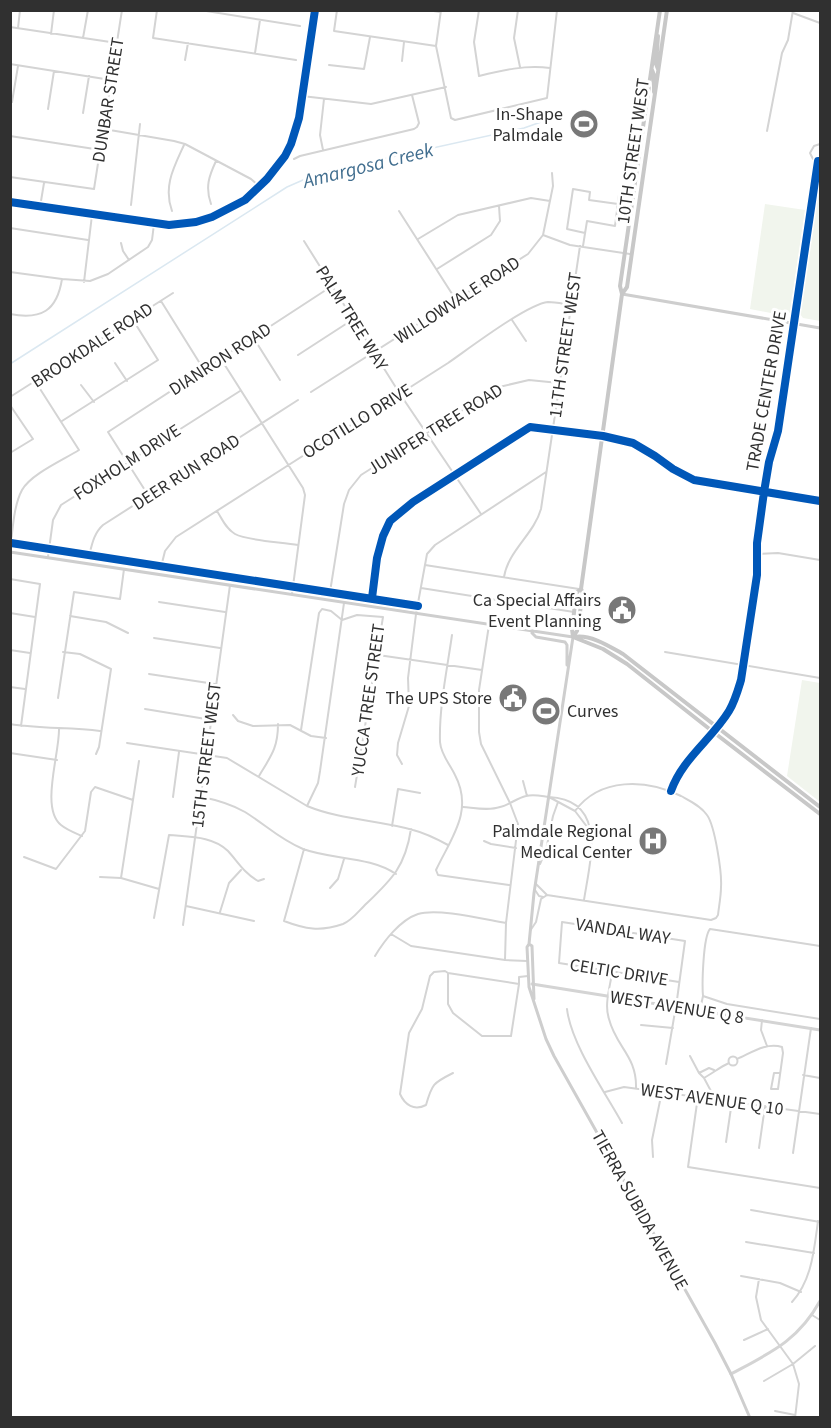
<svg xmlns="http://www.w3.org/2000/svg" width="831" height="1428" viewBox="0 0 831 1428" font-family="'Source Sans 3',sans-serif">
  <rect width="100%" height="100%" fill="#fff"/>
  <path fill="#f1f5ed" d="M820,179V321L803,318L800,314Z
    M765,204L805,210L790,312L786,316L750,309Z
    M802,680L820,683V802L787,776Z"/>
  <g fill="none" stroke-linecap="round" stroke-linejoin="round">
    <path stroke="#dbe8f1" stroke-width="1.5" d="M10,364L287,187L319,173L524,128L558,116"/>
    <path stroke="#d4d4d4" stroke-width="2" d="M157,10L153,38L296,60
      M200,10L300,26
      M337,10L334,31L436,46
      M427,10L440,12
      M441,10L436,46L451,118L455,120L547,98L557,10
      M479,10L474,42L479,76C503,70 525,65 550,68
      M518,10L514,38L520,67
      M793,13L820,23
      M10,27L117,43
      M18,28L20,10
      M51,34L54,10
      M83,38L88,10
      M255,53L260,20
      M185,60L188,43
      M402,61L404,42
      M10,64L111,80
      M329,65L364,69L370,37
      M302,96L371,104L446,87
      M12,102L18,66
      M48,109L54,71
      M83,113L89,76
      M104,129L174,141L185,144L251,179L259,186
      M767,131L782,53L788,40L793,10
      M10,136L101,150
      M820,144L814,146L810,153L813,159L820,161
      M323,150L320,135L324,99
      M294,159L300,156L414,129L417,127L419,123L412,95
      M10,177L94,189L122,10
      M211,204C205,187 209,176 216,161
      M131,205L140,124
      M40,207L44,183
      M172,211C163,186 174,167 184,145
      M399,211L456,300
      M10,228L88,240
      M585,233L567,229L573,189L590,192L589,200L618,204
      M543,235L570,245L630,254
      M418,239L458,215L531,198L550,201
      M304,241L400,394L481,514
      M121,243L123,251L129,260
      M583,246L587,221L615,226L619,195
      M437,269L491,235L500,221L499,206
      M10,272L62,279L90,281L108,274L148,247L152,240L154,224
      M84,282L92,215
      M161,301L204,370
      M10,314C41,320 57,311 62,279
      M512,320L526,341
      M253,337L280,380
      M298,355L352,320
      M221,359L303,488L305,495L292,594
      M115,363L127,381
      M81,385L94,402
      M311,392L528,254L543,235L553,186L552,173
      M10,397L173,293
      M10,405L33,439L10,453
      M62,421L158,360L133,320
      M148,495L108,432L332,286
      M217,511C222,519 226,529 235,534C248,541 282,542 298,545
      M11,543L418,606
      M10,549C13,531 13,507 22,490C31,474 63,460 79,450L35,381
      M756,554L778,553L820,560
      M89,556C92,544 94,533 103,525L298,400
      M48,557L53,520L61,505L240,391
      M425,565L579,589
      M161,567L165,551L176,537L448,363C467,350 527,304 548,302C555,302 564,304 571,305
      M504,577C508,551 534,534 541,509L580,246
      M10,579L40,584L21,726
      M421,588L574,612
      M330,592L344,504L349,490L361,475L499,387L529,380L559,383
      M372,598L377,558L383,536L390,521L413,502L530,427L603,436L633,443L655,456L673,469L694,480L820,501
      M159,602L225,612
      M10,613L35,617
      M70,616L106,622L128,633
      M489,625L479,690V732L481,744L510,803L518,824L506,923L505,960
      M452,635C447,670 439,707 440,742C441,755 450,764 455,775C474,811 451,838 436,870L438,875L509,885
      M154,638L220,648
      M10,650L30,653
      M63,652L80,654L111,669L99,747L96,754
      M665,652L820,678
      M378,655L482,670
      M149,674L215,684
      M10,687L25,689
      M58,698L74,592L120,599L124,569
      M145,709L212,720
      M233,715L238,721L253,726L290,725L311,736L326,738
      M10,724C40,729 70,727 100,731
      M717,726L734,701L741,680L757,575V543L764,492L769,462L778,431L818,161
      M59,728C60,753 40,808 61,825C67,830 75,833 82,836
      M301,730L319,613L322,609L331,611L342,620L357,615L383,617L355,787
      M127,743L227,758L307,806C341,820 377,820 413,830C425,833 437,839 448,845
      M10,753L57,760
      M402,764L397,755L398,743L409,706L408,678L416,614L427,554L435,545L546,472
      M259,776C271,756 278,748 278,724
      M523,781L527,796
      M671,791L684,766L711,732
      M173,797L179,752
      M202,797C217,800 231,804 245,812C266,825 279,839 303,849C333,860 369,856 396,874
      M549,797L575,811L591,832
      M307,806L318,783L320,771L344,603
      M463,807C475,808 489,811 500,807C509,805 517,798 526,796C534,794 541,796 549,797C608,800 590,861 584,900
      M392,826L398,789L420,793
      M484,841L491,844L516,848
      M304,849L284,921C305,929 320,932 343,924C351,921 358,912 364,906C391,880 405,868 411,829
      M24,857L56,869L85,831L91,792L95,787L133,800
      M540,864L546,850L553,816L558,802
      M100,877L121,878L159,889
      M121,878L139,761
      M536,884L547,895
      M330,888L338,879L344,859
      M535,890L539,896L543,897
      M186,906L254,921
      M220,912L229,883L241,870
      M154,918L169,835C189,837 213,836 228,851C238,862 244,873 258,881L264,879
      M183,925L230,585
      M530,931L536,922L541,899L547,895L711,920L716,918L718,915C719,906 721,896 721,887C722,873 715,826 707,815C701,806 690,801 681,796C646,779 600,777 575,811
      M391,934L411,946L505,960L527,961
      M820,946L710,929C703,937 702,984 703,996L727,1004L820,1019
      M375,956C384,941 400,920 418,914C438,908 483,919 506,923
      M448,973L445,971L434,972L430,976L422,1009L409,1033L400,1094C405,1105 414,1111 426,1105C432,1084 433,1083 453,1073
      M612,973C610,987 604,1005 609,1019C616,1047 637,1056 636,1088
      M519,984L448,973V1004L453,1013L482,1036H511L519,984V977L528,976
      M676,1007L685,941L562,922L559,963L679,982
      M567,1009C571,1044 605,1092 622,1123
      M700,1010L703,996
      M762,1020L761,1030L767,1046
      M641,1025L673,1028
      M690,1056L699,1073L704,1078C713,1073 720,1067 729,1063
      M728.5 1061a4.5 4.5 0 1 1 9 0a4.5 4.5 0 1 1-9 0Z
      M737,1059C751,1053 766,1042 782,1047L783,1053L778,1089H771L774,1073H780
      M666,1064L676,1006
      M699,1073L709,1068L714,1070
      M803,1075L820,1078
      M704,1078L712,1093
      M605,1092L624,1087L820,1114
      M698,1096L688,1167L820,1188
      M726,1142L732,1101
      M759,1148L765,1106
      M793,1153L811,1028
      M653,1157L652,1140L662,1091
      M751,1210L820,1222
      M746,1242L814,1253
      M741,1276L780,1283L801,1292
      M759,1279L756,1297L761,1320L793,1364L799,1384L795,1418
      M792,1302C812,1280 814,1250 818,1221
      M812,1315L820,1320
      M744,1340L768,1329
      M764,1381L793,1364L815,1346
      M775,1411L795,1415"/>
    <path stroke="#d4d4d4" stroke-width="3" d="M10,202L169,225L196,222L212,217L245,200L267,179L285,156L291,144L299,118L315,10
      M532,984L820,1030
      M731,1374C770,1353 798,1341 820,1301"/>
    <path stroke="#cecece" stroke-width="3" d="M622,294L820,328
      M10,552L573,637L534,893L529,944L527,947L529,987L546,1039L554,1056L715,1343L731,1374L750,1418
      M532,633L536,637L565,642L567,645V665
      M529,944L532,946L534,999"/>
    <path stroke="#c8c8c8" stroke-width="4" d="M658,36L656,64L658,69
      M652,70L654,75V92
      M622,294L620,286L660,10
      M573,637L577,631L583,593L581,589L622,294L627,287L667,10
      M573,637L603,649L627,664L712,731L820,814
      M573,637L572,629L576,596L577,592L581,589
      M574,637C590,634 609,646 623,654L820,807"/>
    <g stroke="#fff" stroke-width="11">
      <path id="cycleway" d="M10,202L169,225L196,222L212,217L245,200L267,179L285,156L291,144L299,118L315,10
        M11,543L418,606
        M372,598L377,558L383,536L390,521L413,502L530,427L603,436L633,443L655,456L673,469L694,480L820,501
        M671,791C682,759 712,739 729,711C735,701 738,690 741,680L757,575V543L764,492L769,462L778,431L818,161H820"/>
    </g>
    <use href="#cycleway" stroke="#0057b8" stroke-width="8"/>
  </g>
  <defs>
    <g id="stadium-disc" transform="scale(1.5)"><circle r="9.5" fill="#787878" stroke="#fff"/><path d="M0-5a6.5 5 0 1 0 0 10a6.5 5 0 1 0 0-10ZM-3.5-1.8h7v3.6h-7Z" fill="#fff"/></g>
    <g id="civic-disc" transform="scale(1.5)"><circle r="9.5" fill="#787878" stroke="#fff"/><path d="M-.6-6.5H3V-4.5H.6V-3L4-1V1h2V6H-6V1h2V-1L-.6-3ZM-1.2 2.5V6h2.4V2.5Z" fill="#fff"/></g>
    <g id="hospital-disc" transform="scale(1.5)"><circle r="9.5" fill="#787878" stroke="#fff"/><path d="M-5-5h3v3.5h4V-5h3V5h-3V1.5h-4V5h-3Z" fill="#fff"/></g>
  </defs>
  <g fill-rule="evenodd">
    <use href="#stadium-disc" x="584" y="124"/>
    <use href="#civic-disc" x="622" y="610"/>
    <use href="#civic-disc" x="513" y="698"/>
    <use href="#stadium-disc" x="546" y="711"/>
    <use href="#hospital-disc" x="653" y="841"/>
  </g>
  <g text-anchor="middle" stroke-width="6" stroke-linejoin="round" paint-order="stroke">
    <g font-size="18" fill="#303030" stroke="#fff">
      <text transform="translate(108 100) rotate(-81)" y="6">DUNBAR STREET</text>
      <text transform="translate(633 151) rotate(-82)" y="6">10TH STREET WEST</text>
      <text transform="translate(457 300) rotate(-33)" y="6">WILLOWVALE ROAD</text>
      <text transform="translate(352 318) rotate(58)" y="6">PALM TREE WAY</text>
      <text transform="translate(92 345) rotate(-33)" y="6">BROOKDALE ROAD</text>
      <text transform="translate(565 345) rotate(-82)" y="6">11TH STREET WEST</text>
      <text transform="translate(220 359) rotate(-33)" y="6">DIANRON ROAD</text>
      <text transform="translate(766 391) rotate(-80)" y="6">TRADE CENTER DRIVE</text>
      <text transform="translate(357 421) rotate(-32)" y="6">OCOTILLO DRIVE</text>
      <text transform="translate(435 429) rotate(-32)" y="6">JUNIPER TREE ROAD</text>
      <text transform="translate(127 462) rotate(-33)" y="6">FOXHOLM DRIVE</text>
      <text transform="translate(186 472) rotate(-33)" y="6">DEER RUN ROAD</text>
      <text transform="translate(368 700) rotate(-82)" y="6">YUCCA TREE STREET</text>
      <text transform="translate(206 755) rotate(-83)" y="6">15TH STREET WEST</text>
      <text transform="translate(623 931) rotate(9)" y="6">VANDAL WAY</text>
      <text transform="translate(619 972) rotate(9)" y="6">CELTIC DRIVE</text>
      <text transform="translate(677 1007) rotate(9)" y="6">WEST AVENUE Q 8</text>
      <text transform="translate(712 1099) rotate(8)" y="6">WEST AVENUE Q 10</text>
      <text transform="translate(640 1210) rotate(61)" y="6">TIERRA SUBIDA AVENUE</text>
    </g>
    <g font-size="18" fill="#303030" stroke="#fff" text-anchor="end">
      <text x="563" y="120">In-Shape<tspan x="563" dy="21">Palmdale</tspan></text>
      <text x="601" y="606">Ca Special Affairs<tspan x="601" dy="21">Event Planning</tspan></text>
      <text x="492" y="704">The UPS Store</text>
      <text x="567" y="717" text-anchor="start">Curves</text>
      <text x="632" y="837">Palmdale Regional<tspan x="632" dy="21">Medical Center</tspan></text>
    </g>
    <g font-size="20" font-style="italic" fill="#416e8f" stroke="#fff">
      <text transform="translate(368 165) rotate(-14)" y="7">Amargosa Creek</text>
    </g>
  </g>
  <rect width="831" height="1428" fill="none" stroke="#303030" stroke-width="24"/>
</svg>
